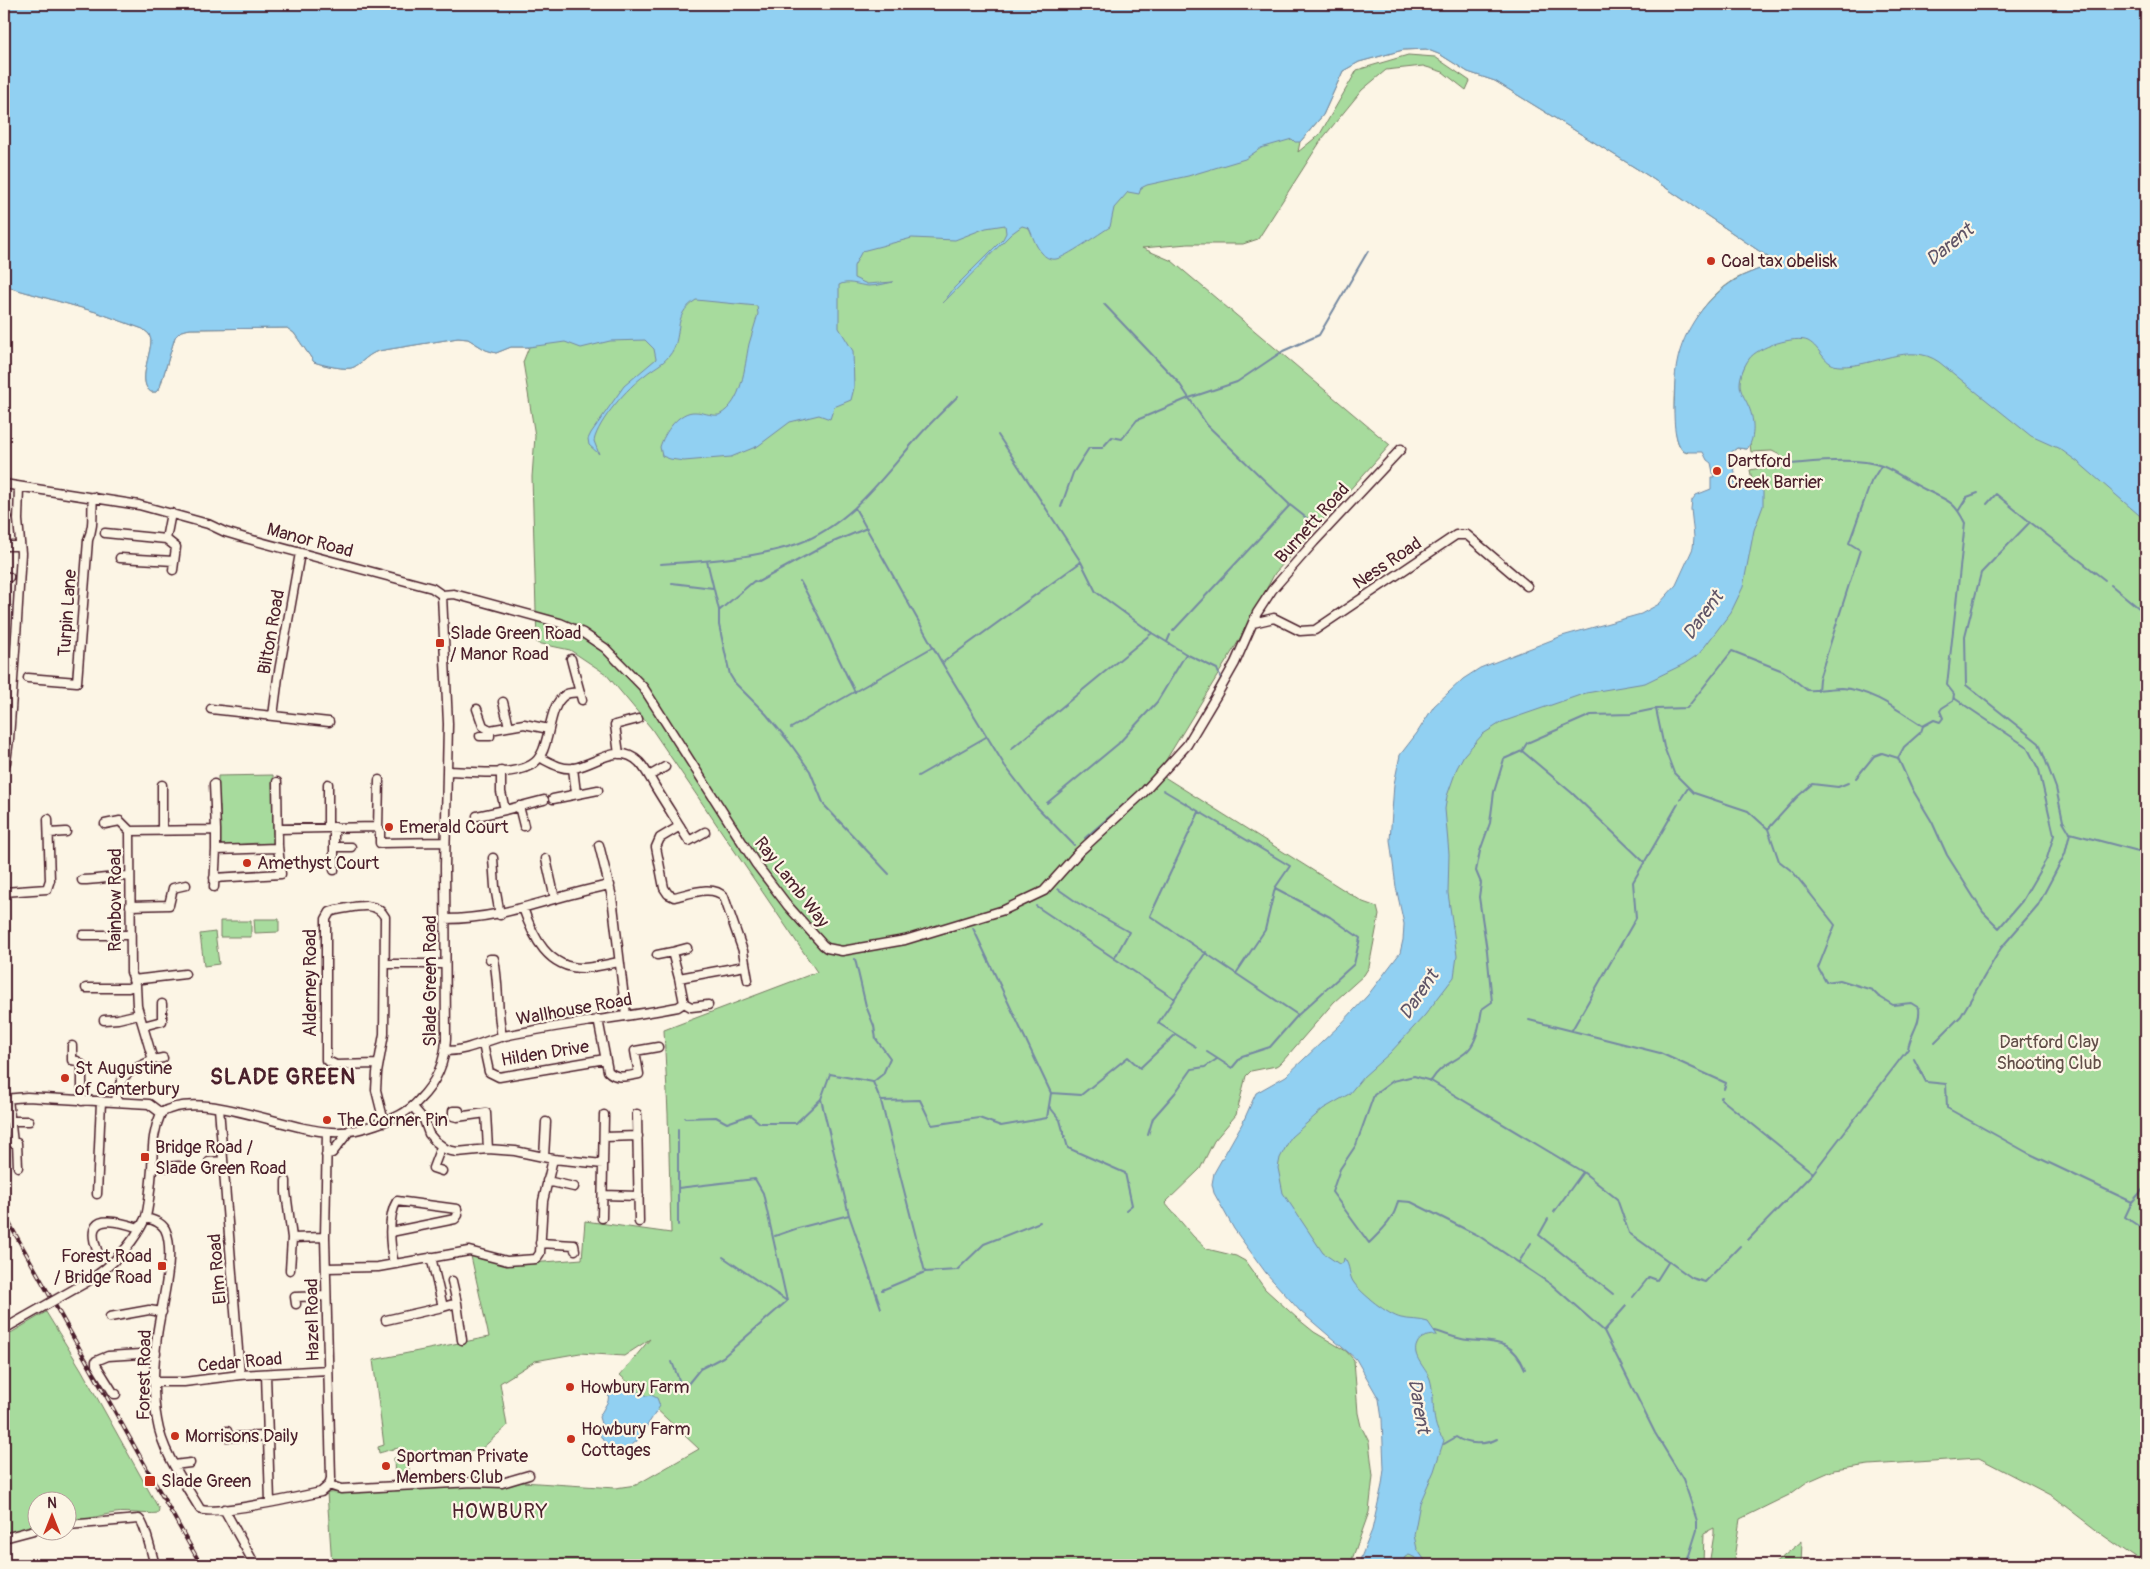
<svg xmlns="http://www.w3.org/2000/svg" width="2150" height="1569" viewBox="0 0 2150 1569" font-family="Pangolin,sans-serif">
  <rect width="100%" height="100%" fill="#fcf5e5"/>
  <filter id="ink" filterUnits="userSpaceOnUse"><feTurbulence type="fractalNoise" baseFrequency=".02" numOctaves="2"/><feDisplacementMap in="SourceGraphic" scale="10" xChannelSelector="R" yChannelSelector="G"/><feConvolveMatrix kernelMatrix="1 2 1 2 8 2 1 2 1" color-interpolation-filters="sRGB"/></filter>
  <g filter="url(#ink)">
    <path fill="#a7db9d" stroke="#787d64" d="M1405,23L1801,270L1687,453C1676,449 1676,432 1675,422C1670,367 1685,312 1734,280C1744,274 1756,271 1766,266L1769,261L1768,257L1647,175L1495,81L1468,72L1441,55L1426,49L1403,50L1359,62L1343,71L1323,115L1300,142L1298,152L1320,134L1357,70L1408,55L1435,57L1470,81L1466,90L1443,72L1423,66L1386,70L1362,90L1322,139L1258,239L1243,244H1188L1142,248L1172,261L1390,445L1275,573L1238,642L1158,773L1363,902L1377,907L1379,915L1369,967L1364,975L1334,1002L1282,1062L1276,1066L1251,1071L1246,1076L1236,1115L1214,1141L1200,1169L1165,1203L1193,1236L1207,1249L1236,1256L1245,1261L1265,1289L1298,1319L1314,1332L1346,1351L1354,1360L1358,1413L1361,1426L1369,1442L1373,1476L1369,1512L1350,1565H332L327,1493L416,1489L435,1486L470,1484L492,1487L522,1482L615,1488L636,1485L699,1449L620,1375L650,1339L624,1356L580,1353L535,1361L500,1383L507,1426L479,1451L411,1456C403,1443 391,1450 379,1453L378,1447L384,1445L373,1360L489,1337L471,1256L506,1265L582,1259L585,1221L671,1233L668,1114L664,1030L817,972L651,728L606,674L570,650L537,643L532,477L535,436L523,362L529,347H511L496,353L486,350L468,339L458,338L378,351C367,355 363,362 354,367C348,371 322,365 314,362L294,333L287,328L190,329L181,331L175,337L160,387L156,392H151C137,383 151,355 151,340L149,334L143,329L96,312L4,286V170Z
      M1768,308L2146,407V1565L2104,1536L2052,1496L1979,1458L1869,1465L1834,1470L1807,1482L1789,1495L1740,1519L1733,1565H1709L1714,1534V1528L1704,1533L1703,1565H1384L1415,1451L1323,1289L1257,1156L1432,947L1412,818L1467,721L1656,654L1734,482L1743,484L1752,480L1750,470L1781,464L1780,455L1772,451L1751,452L1750,444L1747,449L1737,448L1730,453L1715,438Z
      M273,775V834L276,836L275,842L273,844L260,845L258,843L221,846L219,836L220,834V805L218,803V776Z
      M254,919H279V932L255,933Z
      M220,921H251V937H220Z
      M215,932L219,964L204,966L200,934Z
      M46,1312L81,1369L149,1491L159,1509L158,1513C144,1515 130,1511 115,1513C99,1515 84,1521 68,1523V1502H38L37,1527L4,1535V1337Z
      M394,1458H409V1484H395Z
      M1802,1541L1801,1565H1773Z
      M145,1560L147,1565H84Z"/>
    <path fill="#91d0f2" stroke="#7589a2" d="M4,4H2146V521L2078,462L2060,449L2031,436L1939,362C1909,341 1875,367 1840,366C1824,366 1821,348 1808,341C1795,335 1757,347 1749,359C1744,366 1740,376 1740,384C1740,392 1745,398 1748,405C1754,417 1756,438 1747,449L1737,448L1730,453L1735,472L1734,482L1743,484L1755,481L1761,486L1763,492V506L1754,530L1743,587L1731,612L1699,654L1684,664L1645,683L1586,693L1502,722L1483,734L1464,755L1457,768L1447,796L1445,809L1449,854L1448,893L1457,956L1454,977L1425,1015L1390,1053L1363,1077L1349,1094L1323,1109L1291,1137L1280,1158L1278,1168L1283,1193L1323,1253L1339,1264L1343,1263L1344,1258C1351,1266 1348,1275 1354,1283C1362,1294 1388,1315 1401,1318C1410,1320 1419,1319 1428,1322L1437,1335C1430,1335 1420,1336 1417,1344C1411,1356 1426,1368 1430,1379C1436,1398 1429,1424 1444,1440L1434,1471L1420,1503L1414,1535L1417,1549L1428,1565H1424L1416,1558L1409,1555L1405,1557L1401,1565H1358L1372,1530L1382,1485L1384,1469L1382,1419L1379,1399L1356,1359L1300,1311L1266,1273L1234,1229L1214,1193L1212,1184L1214,1173L1243,1122L1256,1093L1286,1076L1340,1025L1368,995L1400,953L1403,940L1404,924L1396,887L1390,840L1394,784L1400,755L1417,733L1434,706L1463,679L1480,668L1562,636L1641,614L1659,604L1676,585L1693,548L1694,537L1691,509L1692,500L1696,495L1711,489V477H1714L1711,463L1707,460L1703,452H1684C1674,442 1674,421 1674,408C1675,393 1674,377 1677,363C1683,330 1707,297 1735,280C1744,274 1756,271 1766,266L1769,261L1768,257L1647,175L1495,81L1468,72L1441,55L1426,49L1403,50L1359,62L1343,71L1323,115L1300,142H1295L1292,139L1261,148L1245,159L1188,176L1147,185L1141,188L1139,194L1128,192L1114,208L1110,227C1100,233 1065,258 1056,259C1050,260 1045,257 1042,253C1035,246 1033,236 1029,228L1022,226L1011,234L943,303L954,288L1003,239L1006,233L1005,225L986,228L955,240L912,238L862,251L854,266V278L867,284L893,282C884,284 876,286 868,286C858,285 847,280 839,285V328L853,351L854,388L851,400L834,407L830,419L819,415L790,422L758,446L731,457L684,461L670,459L662,456L660,447C664,433 679,411 695,412C703,412 710,416 719,415C743,402 744,368 749,344C752,334 755,324 758,314L757,306L696,300C670,316 685,337 669,356C663,364 653,368 645,375C628,387 598,421 594,441L599,454L589,445L588,439L591,433L624,386L656,359L654,349L645,340L610,341L581,348L565,342L529,347H511L496,353L486,350L468,339L458,338L378,351C367,355 363,362 354,367C348,371 322,365 314,362L294,333L287,328L190,329L181,331L175,337L160,387L156,392H151C137,383 151,355 151,340L149,334L143,329L96,312L4,286Z
      M613,1385H622L647,1396L651,1395L657,1398L660,1406L637,1441L625,1450C611,1448 603,1445 599,1432L602,1428L610,1431L614,1436L616,1432L601,1424L599,1417L608,1401L609,1392Z"/>
    <g fill="none" stroke-linecap="round" stroke-linejoin="round">
      <path stroke="#7589a2" stroke-width="2" d="M1104,304L1179,383L1207,425L1290,505L1319,528
        M998,435L1081,562L1096,592L1152,633L1186,654L1217,669L1221,679L1184,743
        M1987,504L1996,494L2030,522L1981,573L1965,636L1966,685L2039,743L2056,788L2063,821L2070,833
        M1061,507L1073,473L1089,448H1102L1112,437L1122,439L1137,420L1189,398L1237,382L1283,351L1319,335L1368,251
        M855,508L942,663L1005,766L1035,805L1074,845
        M1959,510L1967,497L1978,493
        M2030,522L2105,580
        M707,561L719,610V625L730,675L735,683L766,714L790,743L810,771L824,805L889,874
        M661,564C704,561 756,558 797,544C850,525 883,477 918,437C931,422 945,409 958,396
        M800,581C821,617 836,655 855,692
        M672,583L713,588
        M2111,585L2146,614
        M720,610L754,581L758,582L826,545L867,528
        M1173,631L1290,505
        M1167,642L1170,635
        M942,663L1081,562
        M1818,691L1819,679L1860,550L1849,543L1871,482L1881,466
        M791,728L933,647
        M1011,749L1152,633
        M1898,758L1911,787L1932,822L1947,855L1983,912L1999,928L2022,901L2047,858L2054,835L2039,770L2027,747L1954,698
        M918,776L986,737
        M1856,778L1874,756L1882,753L1898,758L1904,747L1921,732L1923,726
        M1163,790L1290,866L1275,888L1265,930L1237,972
        M1680,800L1688,788
        M1047,803L1118,744L1157,702L1186,654
        M1199,812L1150,916L1298,1015
        M1768,829L1797,797L1812,784L1838,787L1848,783
        M1085,838L1138,792L1165,763
        M1643,861L1572,793L1522,751L1527,743L1591,715L1631,714L1655,709
        M1058,889L1078,903L1129,932L1114,959
        M1036,906L1175,999
        M1529,1020L1660,1053L1726,1083L1724,1089
        M1572,1030L1636,918L1633,882L1678,804
        M1935,1042L1961,1016L2001,948L2038,905L2065,854L2070,833L2146,853
        M1196,1047L1158,1023L1206,952
        M1207,1052L1232,1068L1242,1056L1270,1047L1298,1015L1354,964L1360,938L1330,917L1275,888
        M1914,1059L1926,1082L1946,1084L1947,1108L2028,1153L2132,1202
        M1431,1081C1442,1064 1450,1065 1465,1053C1478,1043 1479,1024 1482,1009L1492,1002L1487,951L1479,897L1481,883L1476,871L1480,851L1490,823L1494,792L1504,759L1522,751
        M873,1082L881,1101L925,1272
        M1051,1093L1081,1095L1128,1057L1140,1068L1175,1035
        M1722,1097L1720,1098L1813,1173
        M821,1099L849,1215L881,1308
        M881,1101L920,1100L932,1125L979,1118L1001,1126L1047,1118L1051,1093L973,928
        M1049,1106L1060,1120L1068,1148L1125,1173L1132,1205L1126,1210
        M685,1118L716,1117L727,1123L750,1115L760,1123H796L821,1099L830,1074L873,1082L883,1074L890,1058L876,1039L874,1026L866,1006L855,959
        M1148,1135L1153,1118L1175,1093L1192,1069L1205,1067L1217,1059
        M2146,1186L2132,1202L2125,1217L2146,1231
        M1554,1212L1583,1172
        M1548,1219L1539,1235L1613,1294
        M678,1225V1129
        M775,1236L798,1228L849,1215
        M1748,1240L1813,1173L1908,1049C1910,1034 1921,1024 1919,1008L1911,1003L1893,1005L1878,996L1872,990L1840,980L1826,982L1818,968L1835,925L1793,872L1779,861L1768,829L1748,811L1694,793L1674,773L1664,747L1656,709L1687,708L1732,651L1783,671L1807,690C1819,691 1830,688 1842,688C1872,690 1899,711 1923,726L1934,720L1940,722L1943,718L1940,711L1942,708L1953,701L1954,694L1947,685L1965,523C1953,499 1947,501 1926,490C1911,483 1897,472 1882,466C1858,457 1816,462 1790,464
        M723,1257L787,1301
        M1519,1262L1531,1243
        M882,1290L925,1272L957,1270L984,1244L1040,1222
        M1633,1297L1649,1277L1657,1280L1669,1261
        M1626,1306L1604,1331L1552,1285L1479,1236L1411,1202L1398,1201C1394,1220 1382,1230 1369,1243L1332,1192L1340,1169L1356,1145L1374,1095L1393,1081L1414,1076L1431,1081L1583,1172L1617,1199L1629,1233L1692,1278L1705,1282L1740,1246
        M1435,1331C1446,1334 1457,1339 1468,1340C1497,1343 1512,1339 1525,1369
        M1604,1331L1655,1433L1683,1479L1689,1496L1697,1521V1530L1686,1565
        M672,1362L683,1390L700,1369L723,1357L787,1301L763,1193L755,1179L678,1188
        M1444,1444L1456,1437C1467,1445 1486,1445 1497,1439"/>
      <g stroke="#4a1f2b" stroke-width="11">
        <path id="minor" d="M4,484L139,505L208,524L225,532L245,538L432,588L442,595L454,594L560,623L583,633L605,648L643,687L756,864L788,906L823,945L827,948L842,951L905,940L1004,910L1044,891L1079,852L1143,793L1187,745L1218,693L1235,663L1257,613L1272,590L1314,542L1401,449
          M171,513L166,539L176,547L173,570
          M4,517H7
          M105,533L166,539
          M4,546H20
          M300,553L278,677L273,716L329,722
          M120,558L174,561
          M4,576L9,577
          M1253,623L1274,618L1300,631L1315,630L1456,535H1467L1527,586
          M571,659L582,700
          M4,662L14,663
          M28,678L77,682L88,540C95,523 91,514 93,497
          M503,702L509,726
          M211,709L273,716
          M477,709L483,726L490,730
          M480,736H490V730L524,724L549,729
          M619,754L615,725L638,719
          M541,758C551,763 562,770 574,768C596,764 618,742 639,762C646,769 651,780 656,788C667,806 678,823 689,841L705,832
          M4,766L6,762L9,739L17,621L21,553L18,520L19,487
          M573,768L576,793
          M447,771C470,771 510,777 531,765C553,753 545,708 565,695C569,692 576,693 580,692
          M649,776L665,767
          M214,784L216,830
          M328,784V827
          M162,785V831
          M553,799L598,790
          M519,806L524,826
          M505,810L544,800
          M477,816L505,810L501,792V771
          M105,824L120,821L130,831
          M680,826L660,838L656,847L664,888L668,894L674,897C689,894 713,884 724,897L743,951L748,980
          M278,829L376,827L380,830V843L445,842
          M378,829L379,780
          M49,833L66,832
          M599,845L612,897L626,1015
          M334,847H351
          M493,858L495,887L500,915
          M546,859L555,899
          M334,870V827
          M214,878L281,874L278,846L277,782
          M82,880C99,880 113,876 130,876
          M214,887L216,850
          M4,892L47,889L50,880L48,819
          M130,906L169,905L173,888L186,885
          M523,908C533,937 548,969 584,968C596,967 608,964 619,962
          M445,919C506,919 552,896 610,885
          M83,935H130
          M672,952L687,948
          M657,955L672,952L679,978
          M490,959H494C499,985 497,1011 502,1037
          M385,964H445
          M133,980L185,974
          M86,988H128L136,985
          M684,1003L679,978L745,966
          M598,1019L608,1071C617,1080 627,1076 639,1074L635,1051L658,1047
          M104,1020L118,1019L139,1014
          M143,1026L162,1021V1004
          M483,1044L489,1072L499,1077L605,1059
          M72,1046V1060L77,1061L82,1065V1101
          M446,1051C467,1051 484,1041 504,1036C562,1024 620,1018 678,1007L684,1003L691,1007L708,1005
          M153,1060L163,1058
          M378,1064L336,1065L326,1060V919L330,912L336,910C352,908 376,899 385,917L384,1034L377,1073L376,1090L384,1122
          M4,1099L27,1097L149,1104L161,1113
          M8,1099L13,1143H17L18,1167
          M116,1102C119,1073 128,1072 153,1060L137,1006L136,985L131,972L130,831L216,830V850L276,848L278,846
          M413,1107L424,1120L429,1134L435,1141L447,1150L457,1152L488,1149L515,1151L553,1159L603,1164
          M219,1108L240,1375
          M161,1113C200,1088 286,1131 332,1132C347,1133 363,1129 377,1124C393,1119 408,1113 419,1100C436,1083 445,1063 446,1039L445,866L448,724L442,595
          M637,1114L639,1222
          M460,1116L459,1111H453V1116L457,1117L486,1113L488,1149
          M10,1121H29
          M604,1137L638,1136
          M441,1147L433,1168L442,1171
          M326,1155L332,1153L350,1130
          M544,1157L546,1122
          M209,1162L223,1161
          M152,1168L179,1166
          M286,1181V1192L292,1238L290,1270
          M547,1181L574,1187
          M97,1194L101,1101
          M603,1195L639,1196
          M146,1218C153,1220 161,1222 165,1229C177,1253 160,1309 157,1336C154,1362 152,1394 157,1420C162,1452 184,1482 200,1509C211,1516 303,1496 321,1492L329,1485L331,1478L325,1237L327,1132
          M602,1218L604,1115
          M391,1232L455,1219L458,1215L457,1209L397,1201C387,1217 390,1246 394,1264
          M292,1238L325,1237
          M540,1243L574,1245L575,1250
          M97,1250C83,1212 115,1220 139,1228
          M326,1268L378,1267L469,1251L507,1261L536,1259L540,1253L543,1201L553,1159
          M452,1281L457,1303
          M85,1283C111,1267 132,1246 145,1219C149,1210 151,1180 152,1169C153,1147 152,1134 161,1113
          M296,1304L295,1297L326,1296
          M443,1307L457,1303L462,1340
          M110,1317L149,1310L162,1312
          M386,1320L443,1307L431,1257
          M4,1329L18,1321
          M266,1374L270,1502
          M155,1382H184L240,1375L328,1370
          M116,1394H114L96,1365V1361L108,1356L156,1353
          M227,1431V1437L267,1436
          M174,1465L190,1463
          M329,1485L341,1489L473,1482L502,1483L529,1475
          M224,1509L255,1565
          M68,1525L139,1519C145,1523 152,1556 155,1565
          M4,1538L38,1529"/>
      </g>
      <use href="#minor" stroke="#fcf5e5" stroke-width="8"/>
      <g stroke="#4a1f2b" stroke-width="4">
        <path id="rail" d="M4,1214L201,1565"/>
      </g>
      <use href="#rail" stroke="#fcf5e5" stroke-width="2" stroke-dasharray="5.5" stroke-linecap="butt"/>
      <g stroke="#4a1f2b" stroke-width="11" stroke-linecap="butt">
        <path id="minor-bridge" d="M18,1321L85,1283"/>
      </g>
      <use href="#minor-bridge" stroke="#fcf5e5" stroke-width="8"/>
    </g>
  </g>
  <g fill="#c8321e" stroke="#fcf5e5" stroke-width="2">
    <circle cx="1711" cy="261" r="5"/>
    <circle cx="1717" cy="471" r="5"/>
    <rect x="435" y="638" width="10" height="10" rx="2.5"/>
    <circle cx="389" cy="827" r="5"/>
    <circle cx="247" cy="863" r="5"/>
    <circle cx="65" cy="1078" r="5"/>
    <circle cx="327" cy="1120" r="5"/>
    <rect x="140" y="1152" width="10" height="10" rx="2.5"/>
    <rect x="157" y="1261" width="10" height="10" rx="2.5"/>
    <circle cx="570" cy="1387" r="5"/>
    <circle cx="175" cy="1436" r="5"/>
    <circle cx="571" cy="1439" r="5"/>
    <circle cx="386" cy="1466" r="5"/>
    <rect x="144" y="1475" width="12" height="12" rx="2.5"/>
  </g>
  <g text-anchor="middle" stroke-width="4.5" stroke-linejoin="round" paint-order="stroke">
    <g font-size="18" fill="#4a1f2b" stroke="#fcf5e5" text-anchor="start">
      <text x="1721" y="267">Coal tax obelisk</text>
      <text x="1727" y="467">Dartford<tspan x="1727" dy="21">Creek Barrier</tspan></text>
      <text x="450" y="639">Slade Green Road<tspan x="450" dy="21">/ Manor Road</tspan></text>
      <text x="399" y="833">Emerald Court</text>
      <text x="257" y="869">Amethyst Court</text>
      <text x="75" y="1074">St Augustine<tspan x="75" dy="21">of Canterbury</tspan></text>
      <text x="337" y="1126">The Corner Pin</text>
      <text x="155" y="1153">Bridge Road /<tspan x="155" dy="21">Slade Green Road</tspan></text>
      <text x="152" y="1262" text-anchor="end">Forest Road<tspan x="152" dy="21">/ Bridge Road</tspan></text>
      <text x="580" y="1393">Howbury Farm</text>
      <text x="581" y="1435">Howbury Farm<tspan x="581" dy="21">Cottages</tspan></text>
      <text x="185" y="1442">Morrisons Daily</text>
      <text x="396" y="1462">Sportman Private<tspan x="396" dy="21">Members Club</tspan></text>
      <text x="161" y="1487">Slade Green</text>
    </g>
    <g font-size="18" fill="#4a1f2b" stroke="#fcf5e5">
      <text transform="translate(1312 523) rotate(-48)" y="6">Burnett Road</text>
      <text transform="translate(310 540) rotate(15)" y="6">Manor Road</text>
      <text transform="translate(1387 563) rotate(-34)" y="6">Ness Road</text>
      <text transform="translate(67 613) rotate(-86)" y="6">Turpin Lane</text>
      <text transform="translate(271 632) rotate(-80)" y="6">Bilton Road</text>
      <text transform="translate(792 882) rotate(52)" y="6">Ray Lamb Way</text>
      <text transform="translate(115 900) rotate(-90)" y="6">Rainbow Road</text>
      <text transform="translate(430 981) rotate(-90)" y="6">Slade Green Road</text>
      <text transform="translate(310 983) rotate(-90)" y="6">Alderney Road</text>
      <text transform="translate(574 1009) rotate(-10)" y="6">Wallhouse Road</text>
      <text transform="translate(545 1053) rotate(-9)" y="6">Hilden Drive</text>
      <text transform="translate(217 1269) rotate(-95)" y="6">Elm Road</text>
      <text transform="translate(312 1320) rotate(-91)" y="6">Hazel Road</text>
      <text transform="translate(240 1362) rotate(-5)" y="6">Cedar Road</text>
      <text transform="translate(144 1375) rotate(-89)" y="6">Forest Road</text>
    </g>
    <g font-size="18" fill="#614e48" stroke="#fcf5e5">
      <text x="2049" y="1048">Dartford Clay<tspan x="2049" dy="21">Shooting Club</tspan></text>
    </g>
    <g font-size="19" font-style="italic" fill="#5f5467" stroke="#fcf5e5">
      <text transform="translate(1949 244) rotate(-39)" y="7">Darent</text>
      <text transform="translate(1702 615) rotate(-54)" y="7">Darent</text>
      <text transform="translate(1418 994) rotate(-56)" y="7">Darent</text>
      <text transform="translate(1420 1406) rotate(80)" y="7">Darent</text>
    </g>
    <g font-size="20" letter-spacing="1" fill="#4a1f2b" stroke="#fcf5e5">
      <text x="500" y="1518">HOWBURY</text>
    </g>
    <g font-size="22" font-weight="bold" letter-spacing="1" fill="#4a1f2b" stroke="#fcf5e5">
      <text x="283" y="1084">SLADE GREEN</text>
    </g>
  </g>
  <rect width="2150" height="1569" fill="none" stroke="#fcf5e5" stroke-width="20"/>
  <rect x="10" y="10" width="2130" height="1549" fill="none" stroke="#4a1f2b" stroke-width="2" filter="url(#ink)"/>
  <g transform="translate(52 1516)"><circle r="24" fill="#fcf5e5" stroke="#b59f9b"/>
  <path d="M0-4L9 19L0 12L-9 19Z" fill="#c8321e"/>
  <text y="-8" font-size="14" font-weight="bold" text-anchor="middle" fill="#4a1f2b">N</text>
  </g>
</svg>
